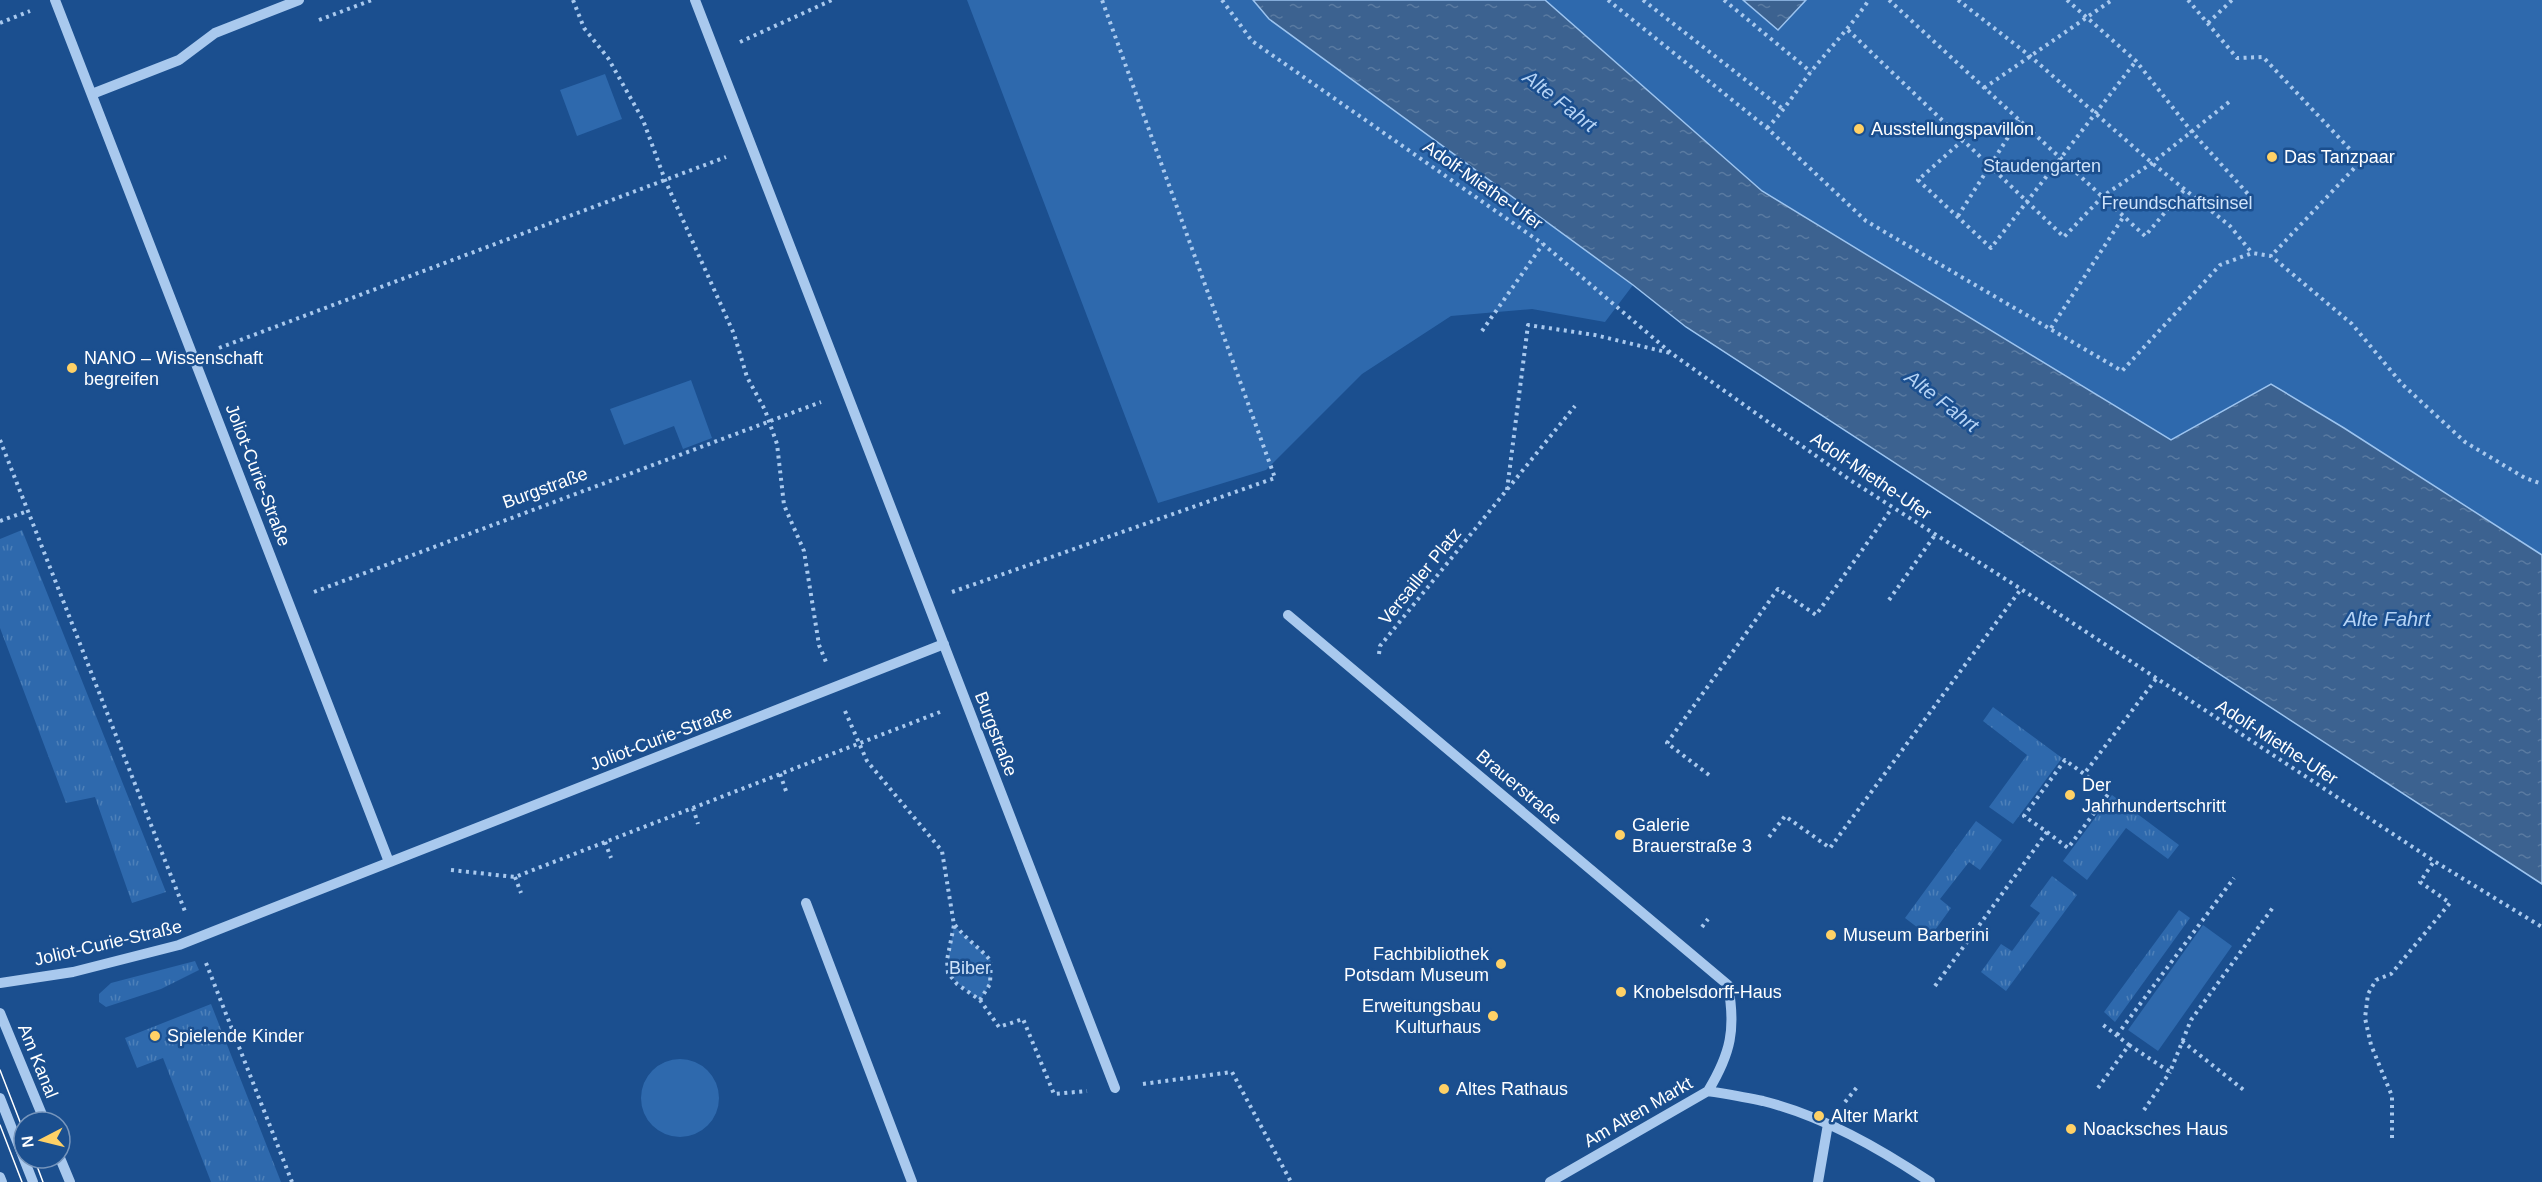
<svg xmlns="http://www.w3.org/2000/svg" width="2542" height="1182" viewBox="0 0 2542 1182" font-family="Arial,sans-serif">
  <defs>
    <pattern id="grass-tufts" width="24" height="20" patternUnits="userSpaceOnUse" patternTransform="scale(1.5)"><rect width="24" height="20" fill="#2e69ad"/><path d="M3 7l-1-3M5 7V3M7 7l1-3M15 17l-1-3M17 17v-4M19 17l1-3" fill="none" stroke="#4d80b9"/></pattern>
    <pattern id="water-ripples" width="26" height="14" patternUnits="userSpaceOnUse" patternTransform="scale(1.5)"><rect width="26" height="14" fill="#3c6290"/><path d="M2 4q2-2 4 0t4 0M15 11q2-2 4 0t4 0" fill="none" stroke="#597aa1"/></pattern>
  </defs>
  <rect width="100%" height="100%" fill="#1b4f8f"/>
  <path fill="url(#grass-tufts)" d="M22,530L166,892L132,903L95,797L66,803L0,628V539Z
    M1993,707L2062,758L2013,824L1989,807L2027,755L1983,721Z
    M2112,795L2179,845L2168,859L2126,828L2087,880L2063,861Z
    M1976,821L2002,840L1980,870L1969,862L1940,899L1951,908L1930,937L1905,918Z
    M2052,876L2077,895L2006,991L1981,972L2001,944L2012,951L2040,913L2030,906Z
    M2179,910L2190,918L2115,1022L2104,1012Z
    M195,961L199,970L161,989L106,1007L99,1002V994L111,983Z
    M211,1004L281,1182H211L163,1058L137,1068L125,1038Z"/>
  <path fill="#2e69ad" d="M967,0H1253L1269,19L1633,285L1605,322L1532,309L1451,316L1362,374L1266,470L1158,503Z
    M1545,0H2542V555L2344,428L2271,384L2172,441L1762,191Z
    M605,74L622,119L577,136L560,90Z
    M691,380L712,438L683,449L674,426L624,445L610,409Z
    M954,925C965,938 980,948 991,961L990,984L980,1000C938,971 947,971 954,925Z
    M2203,925L2232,946L2158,1051L2128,1030Z
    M641 1098a39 39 0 1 1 78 0a39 39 0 1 1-78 0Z"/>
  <path fill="url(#water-ripples)" stroke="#9cc4f0" stroke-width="1.5" d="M1253,0H1545L1762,191L2171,440L2271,384L2344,428L2542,555V884L1686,327L1633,285L1269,19Z
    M1743,0H1806L1778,30Z"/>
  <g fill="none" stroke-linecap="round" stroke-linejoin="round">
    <path stroke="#a9c9ee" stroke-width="4" stroke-dasharray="3 4.5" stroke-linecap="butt" d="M573,0L584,28L608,58L643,120L665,180L734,334L747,377L765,410L777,444L784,505L804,551L819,645L826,662
      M1222,0L1252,41L1543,244L1671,353L1850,480L2021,589L2434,861L2542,927
      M1608,0L1767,128L1866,221L2122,371L2220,265L2252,253L2271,256L2352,324L2402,384L2465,442L2525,478L2542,484
      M1643,0L1784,110
      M1724,0L1811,72
      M1889,0L2145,236L2184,190
      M1958,0L2030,56L2152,163L2230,226L2252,253
      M2067,0L2136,61L2192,132L2248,194
      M2188,0L2237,58L2263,57L2361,161L2271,256
      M319,20L372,0
      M0,23L30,11
      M2208,23L2232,0
      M1848,30L2064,237L2103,196L2152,163L2229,102
      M740,42L832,0
      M1984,88L2112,0
      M1767,128C1784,111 1796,91 1810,73C1830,48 1851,26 1869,0
      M1963,140L1918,180L1991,248L2136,61
      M1958,216L2019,120
      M2051,328L2124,216
      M1482,331L1543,244
      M219,348L726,157
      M0,440L186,914
      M1507,490L1528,325L1595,335L1670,353
      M0,521L28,511
      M314,592L821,402
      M952,592L1275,478L1102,0
      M1889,600L1935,535
      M1379,654L1380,646L1575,406
      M845,711L867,761L942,851L954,925L947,960L948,973L957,984L980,1000L999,1027L1023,1019L1054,1094L1087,1091
      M780,774L786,791
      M1709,775L1667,743L1778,589L1816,615L1892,508
      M693,808L698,824
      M2047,832L2068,848L2109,793L2084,774
      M1769,837L1785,816L1830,848L2021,589
      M605,842L611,858
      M451,870L515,877L940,712
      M515,877L521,893
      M955,925C966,939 980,948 991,961L990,984L980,1000
      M1702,927L1708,919
      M206,963L292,1182
      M1935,986L2047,832L2024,816L2065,760L2084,774L2156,679
      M2117,1035L2234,878
      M2182,1041L2245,1091
      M2129,1045L2170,1072L2191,1020L2274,906
      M1143,1084L1232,1072L1291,1182
      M2098,1088L2129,1045L2102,1024
      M1845,1102L1858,1086
      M2144,1110L2170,1072
      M2392,1138V1096L2371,1045L2365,1018L2368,994L2376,980L2391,974L2450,903L2420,882L2434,861"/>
    <path stroke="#a9c9ee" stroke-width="10" d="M55,0L389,862
      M695,0L1115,1088
      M92,94L179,60L215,33L299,0
      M1288,615L1728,985C1736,1029 1731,1053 1708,1091L1550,1182
      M806,903L912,1182
      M0,983L73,972L179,945L944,644
      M0,1013L45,1122
      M1708,1091C1726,1094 1745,1097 1763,1101C1823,1116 1879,1148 1930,1182
      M0,1098L33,1182
      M60,1158L70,1182
      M0,1177L2,1182
      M1818,1182L1828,1124"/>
    <path stroke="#fff" stroke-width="1.5" d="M0,1070L24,1132
      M0,1125L22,1182
      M34,1158L43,1182"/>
  </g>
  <g fill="#ffd166" stroke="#1b4f8f" stroke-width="2">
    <circle cx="1859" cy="129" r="6"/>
    <circle cx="2272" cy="157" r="6"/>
    <circle cx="72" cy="368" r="6"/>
    <circle cx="2070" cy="795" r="6"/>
    <circle cx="1620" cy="835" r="6"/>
    <circle cx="1831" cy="935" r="6"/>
    <circle cx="1501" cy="964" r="6"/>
    <circle cx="1621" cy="992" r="6"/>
    <circle cx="1493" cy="1016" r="6"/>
    <circle cx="155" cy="1036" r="6"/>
    <circle cx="1444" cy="1089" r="6"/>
    <circle cx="1819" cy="1116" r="6"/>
    <circle cx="2071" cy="1129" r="6"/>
  </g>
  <g text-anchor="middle" stroke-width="5" stroke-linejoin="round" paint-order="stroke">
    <g font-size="18" fill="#fff" stroke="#1b4f8f" text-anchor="start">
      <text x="1871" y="135">Ausstellungspavillon</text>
      <text x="2284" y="163">Das Tanzpaar</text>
      <text x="84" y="364">NANO – Wissenschaft<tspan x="84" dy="21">begreifen</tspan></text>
      <text x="2082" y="791">Der<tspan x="2082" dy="21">Jahrhundertschritt</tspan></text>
      <text x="1632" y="831">Galerie<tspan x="1632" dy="21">Brauerstraße 3</tspan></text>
      <text x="1843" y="941">Museum Barberini</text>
      <text x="1489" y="960" text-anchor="end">Fachbibliothek<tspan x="1489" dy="21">Potsdam Museum</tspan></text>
      <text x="1633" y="998">Knobelsdorff-Haus</text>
      <text x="1481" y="1012" text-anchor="end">Erweitungsbau<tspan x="1481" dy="21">Kulturhaus</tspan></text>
      <text x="167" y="1042">Spielende Kinder</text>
      <text x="1456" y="1095">Altes Rathaus</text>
      <text x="1831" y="1122">Alter Markt</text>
      <text x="2083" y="1135">Noacksches Haus</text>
    </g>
    <g font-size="18" fill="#cfe3fa" stroke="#1b4f8f">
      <text x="2042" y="172">Staudengarten</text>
      <text x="2177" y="209">Freundschaftsinsel</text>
      <text x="970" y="974">Biber</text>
    </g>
    <g font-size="18" fill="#fff" stroke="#1b4f8f">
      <text transform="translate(1483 185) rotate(35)" y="6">Adolf-Miethe-Ufer</text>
      <text transform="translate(258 475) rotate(69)" y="6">Joliot-Curie-Straße</text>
      <text transform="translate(1871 476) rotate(34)" y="6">Adolf-Miethe-Ufer</text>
      <text transform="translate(545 488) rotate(-20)" y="6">Burgstraße</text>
      <text transform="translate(1420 576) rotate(-51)" y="6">Versailler Platz</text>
      <text transform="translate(996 734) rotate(69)" y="6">Burgstraße</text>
      <text transform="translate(661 738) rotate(-21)" y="6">Joliot-Curie-Straße</text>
      <text transform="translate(2277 742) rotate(33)" y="6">Adolf-Miethe-Ufer</text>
      <text transform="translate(1519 787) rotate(40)" y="6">Brauerstraße</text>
      <text transform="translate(108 943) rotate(-13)" y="6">Joliot-Curie-Straße</text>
      <text transform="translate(38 1061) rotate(68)" y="6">Am Kanal</text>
      <text transform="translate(1638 1112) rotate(-30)" y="6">Am Alten Markt</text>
    </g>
    <g font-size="20" font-style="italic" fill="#b5d3f5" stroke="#1b4f8f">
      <text transform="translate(1560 101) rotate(38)" y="7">Alte Fahrt</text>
      <text transform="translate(1942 401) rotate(38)" y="7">Alte Fahrt</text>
      <text x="2387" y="626">Alte Fahrt</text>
    </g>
  </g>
  <g transform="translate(42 1140) rotate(263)"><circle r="28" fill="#1b4f8f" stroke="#7695bc" stroke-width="1.5"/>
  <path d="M0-4.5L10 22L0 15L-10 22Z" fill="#ffd166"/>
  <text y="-9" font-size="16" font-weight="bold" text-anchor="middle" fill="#ffffff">N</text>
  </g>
</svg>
